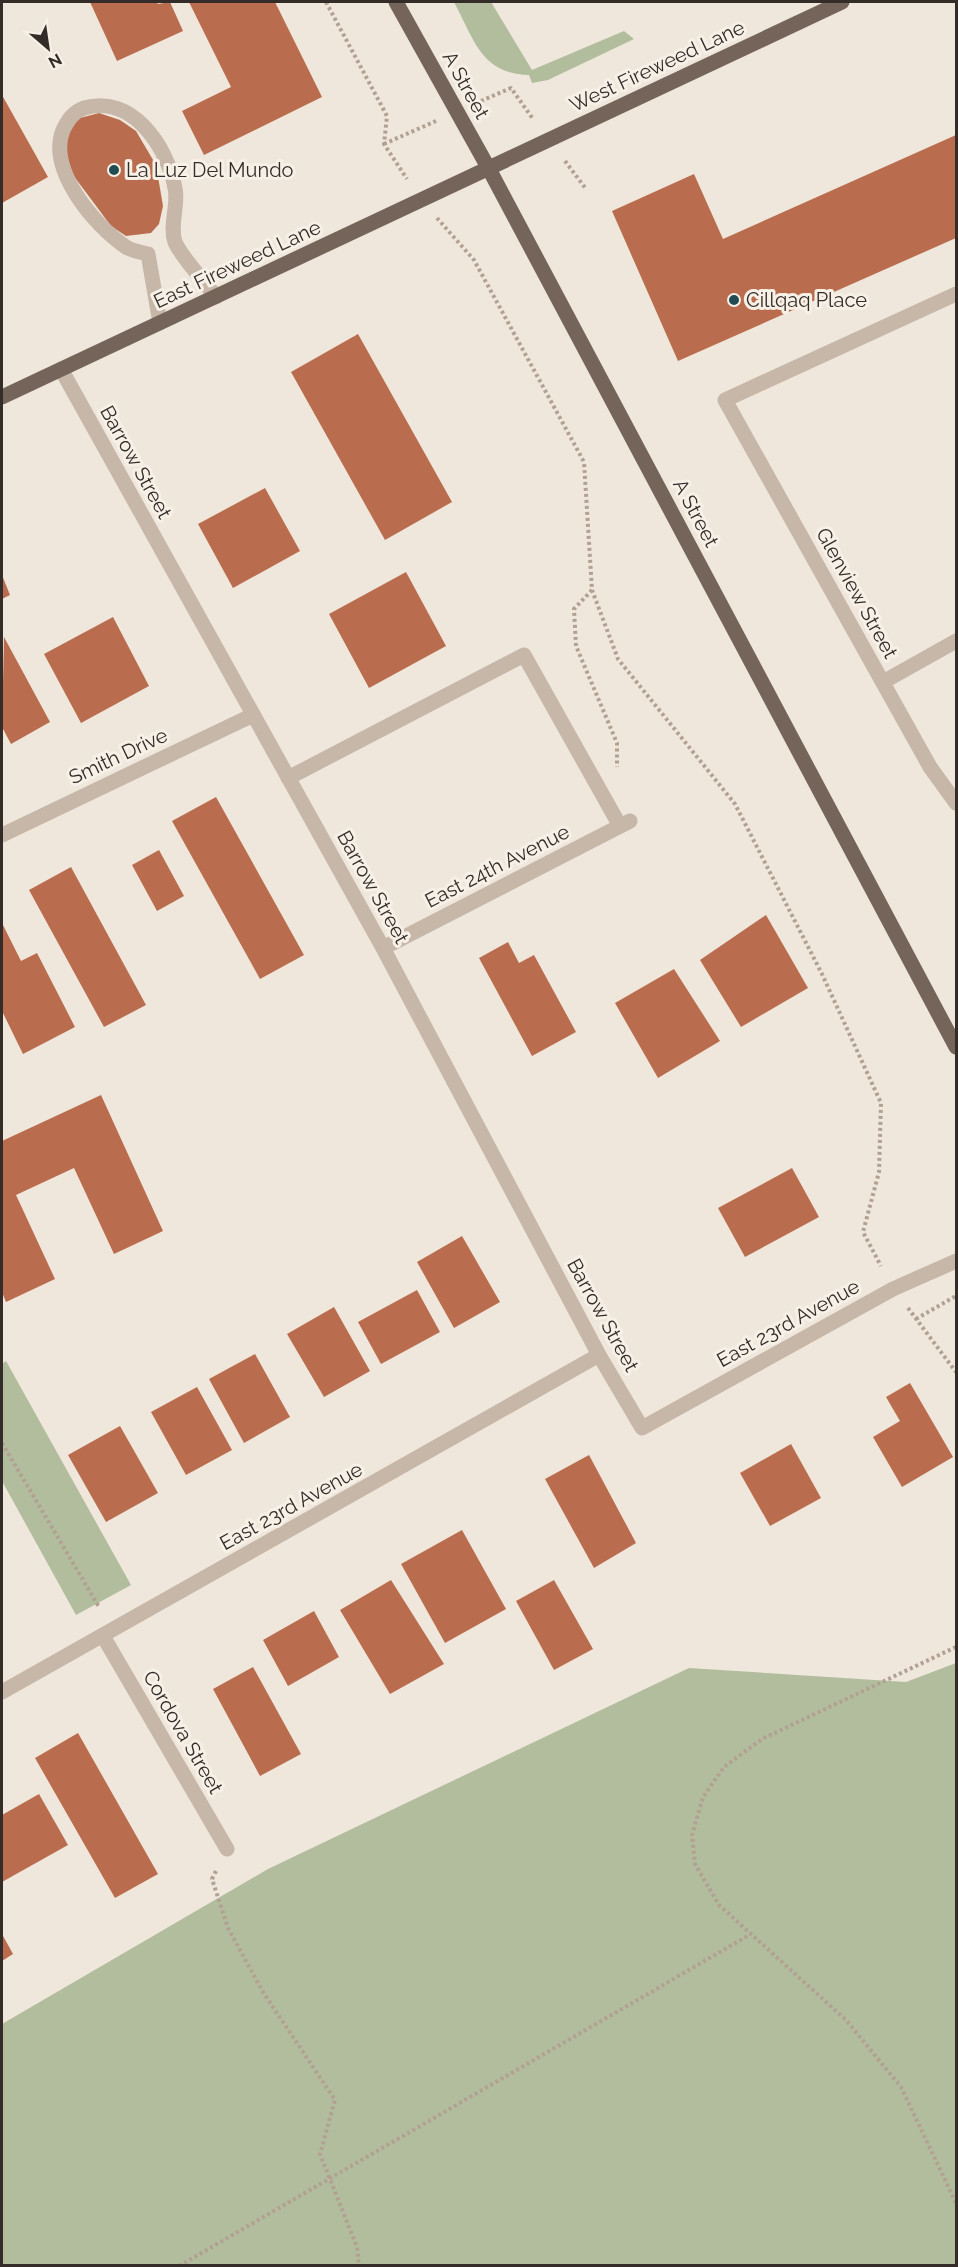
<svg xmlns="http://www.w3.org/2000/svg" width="958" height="2267" viewBox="0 0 958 2267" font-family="Raleway,sans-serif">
  <rect width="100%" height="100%" fill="#efe7db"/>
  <path fill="#b1bd9d" d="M454,2H491L532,70L624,31L634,39L548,80L532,83L529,75C481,74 474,39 454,2Z
    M6,1361L131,1585L76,1615L2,1481V1364Z
    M956,1663V2265H2V2024L268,1869L689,1668L906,1682Z"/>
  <path fill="#ba6d4e" d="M90,2H157L158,4L170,2L183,31L117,61Z
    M189,2H275L322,97L204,155L182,111L231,87Z
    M2,95L48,177L2,203Z
    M99,113L120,120L136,131L156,165L163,206L159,224L151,233L126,236L111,226L73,175L65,150L64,133L76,119Z
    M956,135V238L678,361L612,211L694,174L723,239Z
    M358,334L452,502L385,540L291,372Z
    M265,488L300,551L233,588L198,524Z
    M406,572L446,646L369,688L329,614Z
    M2,575L10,595L2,599Z
    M113,617L149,686L81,723L44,654Z
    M4,637L50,722L11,744L2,727Z
    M216,797L304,955L260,979L172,821Z
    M159,850L184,896L157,911L132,865Z
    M71,867L146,1005L104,1027L29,890Z
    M766,915L808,988L741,1027L700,960Z
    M2,923L21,961L37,953L75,1027L23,1054L2,1011Z
    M508,942L519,963L534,955L576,1032L532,1056L479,958Z
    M674,969L720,1041L658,1078L615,1003Z
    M101,1095L163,1231L114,1254L74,1168L16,1195L55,1279L6,1302L2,1292V1141Z
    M792,1168L819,1217L745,1257L718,1208Z
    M462,1236L500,1302L454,1328L417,1262Z
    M417,1290L440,1332L381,1364L358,1322Z
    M334,1307L370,1371L324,1397L287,1334Z
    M255,1354L290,1417L244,1443L209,1379Z
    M910,1383L953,1457L902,1487L873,1437L900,1421L886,1397Z
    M197,1387L232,1450L186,1475L151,1412Z
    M120,1426L158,1493L106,1522L68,1455Z
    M791,1444L821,1498L770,1526L740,1473Z
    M589,1455L636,1543L594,1568L545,1479Z
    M462,1530L506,1609L445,1643L401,1564Z
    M391,1580L444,1664L390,1694L340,1610Z
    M554,1580L593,1649L554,1670L516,1601Z
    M314,1611L339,1657L288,1686L263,1640Z
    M253,1667L301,1754L260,1776L213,1689Z
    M78,1733L158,1874L115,1898L35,1758Z
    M39,1794L68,1845L2,1882V1815Z
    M2,1934L13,1954L2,1961Z"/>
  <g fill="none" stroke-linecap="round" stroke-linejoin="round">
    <path stroke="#b2a193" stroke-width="4" stroke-dasharray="3 3" stroke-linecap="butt" d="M326,2L387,116L384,144L407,179
      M481,101L511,88L533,119
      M384,144L436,121
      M565,161L586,189
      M437,218L474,260L584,462L592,590L618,659L735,804L822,974L881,1103L879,1172L863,1232L881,1266
      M592,590L574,609L576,646L617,743V767
      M908,1308L956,1372
      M916,1319L956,1296
      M2,1443L99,1607
      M956,1647L762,1739L724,1767L703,1797L692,1835L695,1864L719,1905L846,2020L901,2087L956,2203
      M216,1871L212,1879L228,1928L263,1992L335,2100L320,2154L357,2247L359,2266
      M179,2266L751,1934"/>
    <path stroke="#c6b7a9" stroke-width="15" d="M956,294L725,400L930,767L956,803
      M160,323L148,254C141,252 132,251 126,247C95,226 47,170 63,130C68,120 73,112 84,108C132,94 167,146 175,188C179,204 169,226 175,242C181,257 206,283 216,297
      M61,369L383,948L599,1355L642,1428L893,1289L956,1261
      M883,682L956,641
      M288,778L524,655L620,826
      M2,835L253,715
      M383,948L630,821
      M103,1636L227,1849
      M2,1692L599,1355"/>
    <path stroke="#74645a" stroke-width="15" d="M396,2L489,169L956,1047
      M2,397L842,2"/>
  </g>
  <g fill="#214c51" stroke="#f7f0e7" stroke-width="2">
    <circle cx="114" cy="170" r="6"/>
    <circle cx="734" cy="300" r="6"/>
  </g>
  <g text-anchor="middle" stroke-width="6" stroke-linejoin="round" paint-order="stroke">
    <g font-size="20" fill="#342c28" stroke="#f7f0e7">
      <text transform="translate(657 66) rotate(-25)" y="7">West Fireweed Lane</text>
      <text transform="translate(466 85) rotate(61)" y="7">A Street</text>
      <text transform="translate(237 264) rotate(-25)" y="7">East Fireweed Lane</text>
      <text transform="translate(136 462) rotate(61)" y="7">Barrow Street</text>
      <text transform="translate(696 513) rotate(62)" y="7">A Street</text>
      <text transform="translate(857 593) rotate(61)" y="7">Glenview Street</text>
      <text transform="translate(118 756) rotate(-25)" y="7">Smith Drive</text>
      <text transform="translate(497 866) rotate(-27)" y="7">East 24th Avenue</text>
      <text transform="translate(373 887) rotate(61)" y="7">Barrow Street</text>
      <text transform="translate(603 1315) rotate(61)" y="7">Barrow Street</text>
      <text transform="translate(788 1323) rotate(-29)" y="7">East 23rd Avenue</text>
      <text transform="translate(291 1506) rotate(-29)" y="7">East 23rd Avenue</text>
      <text transform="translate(183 1732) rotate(60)" y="7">Cordova Street</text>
    </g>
    <g font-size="20" fill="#342c28" stroke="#f7f0e7" text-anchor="start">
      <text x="126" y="177">La Luz Del Mundo</text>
      <text x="746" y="307">Cillqaq Place</text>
    </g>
  </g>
  <rect width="958" height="2267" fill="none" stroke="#342c28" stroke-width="6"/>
  <g transform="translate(48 48) rotate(151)" stroke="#f7f0e7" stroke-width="4.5" paint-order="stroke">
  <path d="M0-4.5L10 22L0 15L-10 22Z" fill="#342c28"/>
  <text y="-9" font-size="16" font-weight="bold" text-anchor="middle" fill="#342c28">N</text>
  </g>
</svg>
